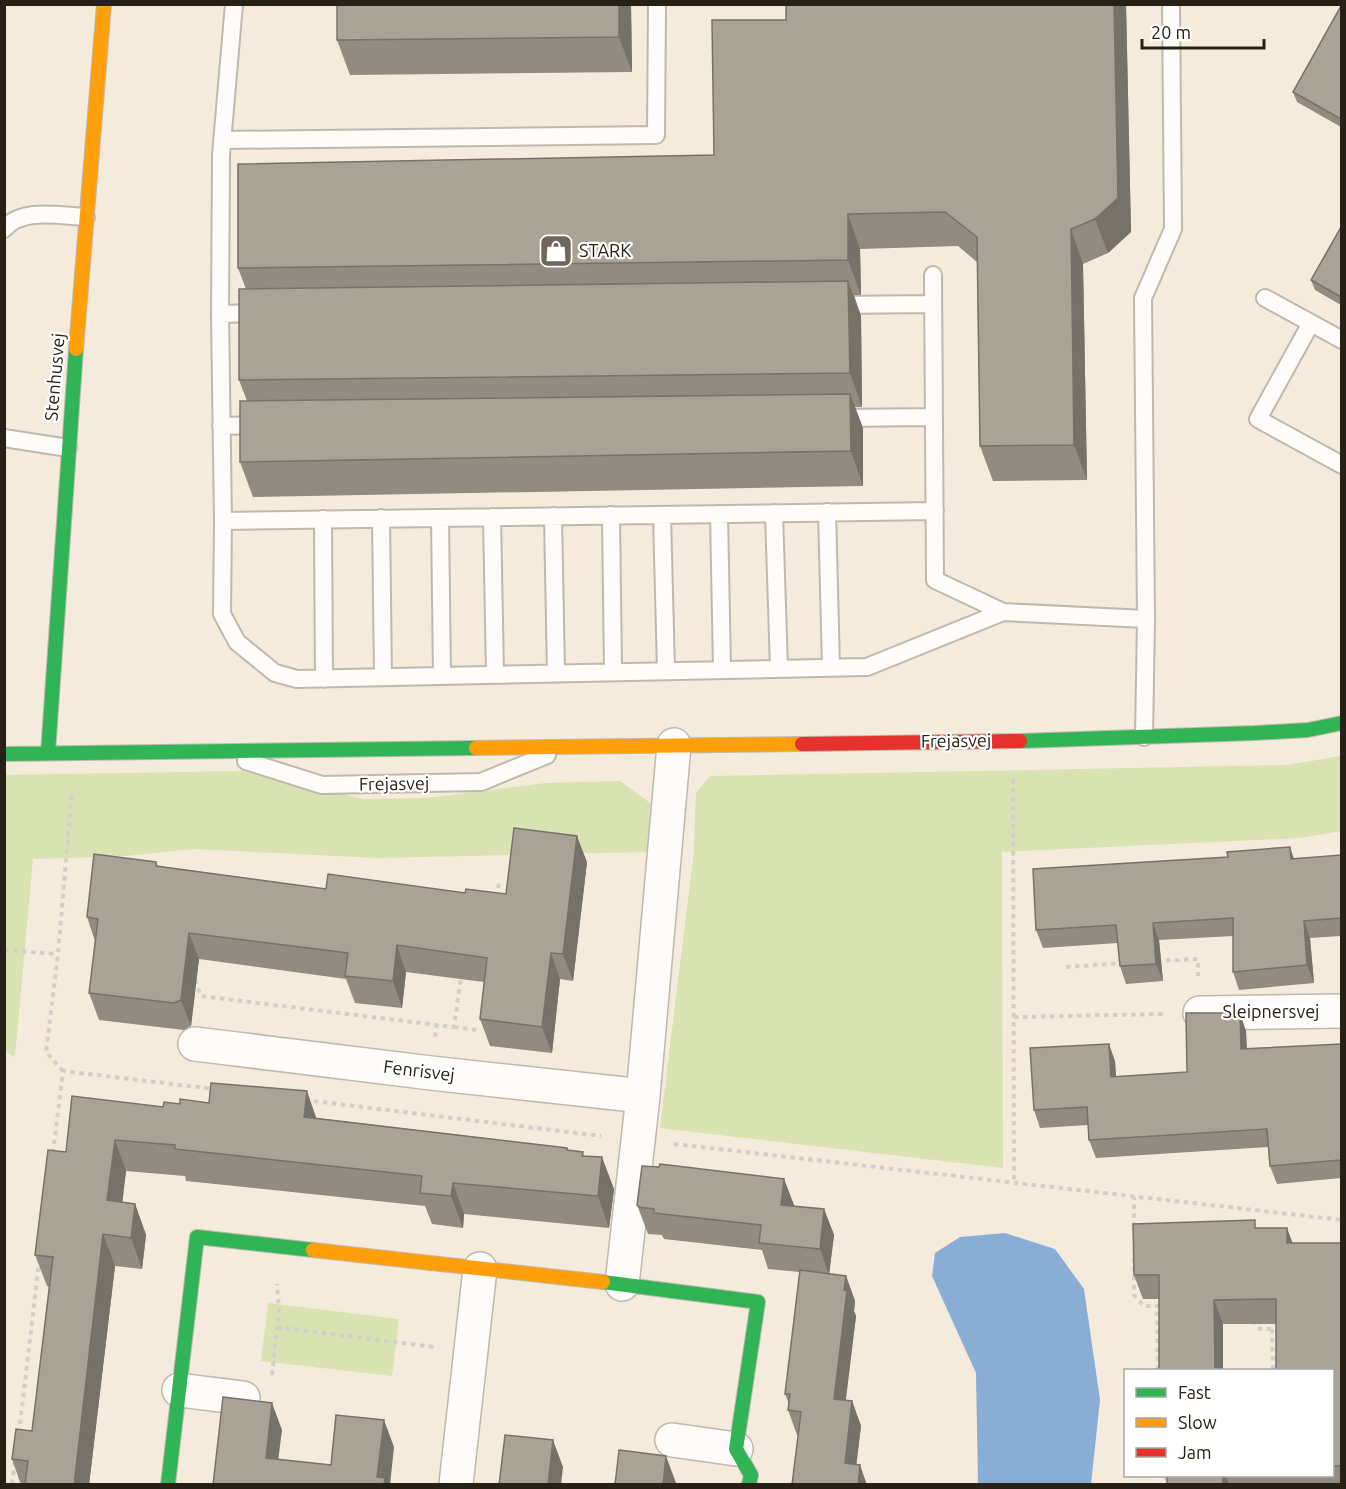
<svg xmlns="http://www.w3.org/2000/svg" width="1346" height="1489" viewBox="0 0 1346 1489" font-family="Ubuntu,sans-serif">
  <rect width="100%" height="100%" fill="#f4ebdc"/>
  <path fill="#d8e3b1" d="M1341,756V831L1300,838L1002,852L1003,1168L660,1128L694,851L696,793L710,776L1287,765Z
    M243,771L362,799L427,798L546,783L620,781L650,803L648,852L378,858L193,849L127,856L33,859L15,1057L4,1051V775Z
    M268,1303L399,1319L392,1376L261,1361Z"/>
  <path fill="#8aadd6" d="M1005,1233L1055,1249L1084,1289L1100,1400L1091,1484H978L976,1373L932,1276L935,1253L960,1237Z"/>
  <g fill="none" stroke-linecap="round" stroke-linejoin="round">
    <g stroke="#bfb8ad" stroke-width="20">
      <path id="lane" d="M222,140L656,135L657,4
        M4,229C22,207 60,216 86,217
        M933,275L935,580L1003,612L1146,619
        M1265,298L1342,340
        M835,305L933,304
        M260,313L220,314L223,521L935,511
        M220,314L221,155L234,4
        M1311,323L1258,419L1342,465
        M837,418L934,417
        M221,426L262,425
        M4,438L68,448
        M827,512L831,667
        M774,513L779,669
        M719,514L722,669
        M611,515L613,672
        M662,515L666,671
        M553,516L556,673
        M492,517L495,674
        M381,518L383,677
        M440,518L442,676
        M323,519L324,679
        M223,521L222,614L237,642L275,673L297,679L867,667L1003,612
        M1144,737L1146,619L1143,298L1173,229L1171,4
        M246,761L322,785L481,782L547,755"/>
    </g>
    <g stroke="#bfb8ad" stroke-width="36">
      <path id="street" d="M1200,1013L1342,1011
        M195,1044L431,1073L643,1096
        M622,1284L643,1096L674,745
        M179,1390L243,1398
        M672,1440L736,1449
        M456,1484L480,1269"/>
    </g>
    <g stroke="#bfb8ad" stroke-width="16">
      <path id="fast" d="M1020,741L1255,733L1308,730L1342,723
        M48,753L76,349
        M4,754L476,748
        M603,1282L758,1302L736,1449L751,1475L749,1484
        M168,1484L197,1237L313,1250"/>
    </g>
    <g stroke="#bfb8ad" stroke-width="16">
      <path id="slow" d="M76,349L104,4
        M476,748L802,744
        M313,1250L603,1282"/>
    </g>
    <g stroke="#bfb8ad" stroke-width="16">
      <path id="jam" d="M802,744L1020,741"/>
    </g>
    <path stroke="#d3d0cc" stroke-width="4" stroke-dasharray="4.5 4.5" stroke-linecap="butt" d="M1013,779L1014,1183
      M497,897L499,883
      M4,950L58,954
      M1157,961L1198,959V976
      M1066,967L1122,963
      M195,980L201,996L437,1025
      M1014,1017L1163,1014
      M454,1027L478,1030
      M435,1037L437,1025L454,1027L461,977
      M63,1071L46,1052L58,954L72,790
      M305,1100L601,1136
      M674,1144L1342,1220V1224
      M53,1153L63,1071L214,1089
      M1134,1227V1197
      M1134,1258V1295L1144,1306H1157
      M1252,1321L1260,1329H1281
      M277,1327L434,1347
      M1272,1329L1273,1370
      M1158,1370L1157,1306H1164
      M272,1375L279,1310L277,1284
      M19,1433L39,1262
      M1166,1476V1484
      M12,1484L15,1461"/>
    <use href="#lane" stroke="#fdfcfa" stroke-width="16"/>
    <use href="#street" stroke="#fdfcfa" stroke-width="33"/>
    <use href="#fast" stroke="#30b455" stroke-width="14"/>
    <use href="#slow" stroke="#ff9f0a" stroke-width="14"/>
    <use href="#jam" stroke="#e5322d" stroke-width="14"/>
  </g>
  <path fill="#918b81" d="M337,4H631L632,72L350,75L337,40Z
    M786,4H1126L1131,232L1108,253L1083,264L1087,480L993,481L980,446L977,262L958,246L860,249L861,295H854L861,316L862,407H855L863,428V486L253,497L240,462L247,401L239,380L246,289L238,268L714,155L786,20Z
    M1341,6V127L1297,102L1293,92Z
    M1341,227V305L1315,290L1311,280Z
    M1341,855V936L1310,938L1314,983L1239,990L1233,972V936L1159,940L1163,981L1126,984L1120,966L1118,943L1043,948L1036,930L1294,859Z
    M156,862L158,866L326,889L506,894L587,862L573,981L560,979L552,1053L490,1046L480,1019L484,982L406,972L402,1008L355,1003L346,979L199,959L191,1026L184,1030L99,1020L89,993L95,941L87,917Z
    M1246,1031L1247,1049L1341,1044V1178L1277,1184L1270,1166L1268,1147L1096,1158L1089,1140L1088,1125L1040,1128L1034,1110L1115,1061L1116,1077L1187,1072Z
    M163,1107L317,1118L567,1148L568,1150L583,1152L584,1156L614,1189L609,1228L464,1214L463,1228L432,1224L425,1206L186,1181L185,1176L126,1171L122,1202L135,1204L146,1235L142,1269L115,1266L89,1485H21L12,1459L32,1431L49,1287L47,1286L35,1255L66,1152Z
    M784,1179L794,1206L824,1209L834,1235L829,1274L846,1276L855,1301L854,1311L856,1316L845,1401H852L861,1426L856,1464L867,1485L797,1435L788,1410L789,1404L785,1394L800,1272L768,1269L762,1250L664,1239L662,1235L648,1234L637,1205Z
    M1258,1228L1292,1243H1341V1485H1167V1476H1332V1371L1276,1324H1223L1159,1299H1143L1134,1275Z"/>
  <path fill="#767169" d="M619,4H631L632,72L619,37Z
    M1114,4H1126L1131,232L1108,253L1095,219Z
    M848,214L860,249L861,295L848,260Z
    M1071,229L1083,264L1087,480L1074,445Z
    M848,281L861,316L862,407L850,373Z
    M850,394L863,428V486L851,451Z
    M577,836L587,862L573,981L563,954Z
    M1290,847L1296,865L1291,859Z
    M1304,921L1310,938L1314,983L1307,965Z
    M1153,923L1159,940L1163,981L1156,964Z
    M189,933L199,959L191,1026L181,1000Z
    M397,945L406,972L402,1008L393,981Z
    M551,953L560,979L552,1053L542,1027Z
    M1240,1013L1246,1031L1247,1067L1241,1049Z
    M1109,1044L1115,1061L1117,1095L1111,1077Z
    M307,1091L318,1123L304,1117Z
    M115,1140L126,1171L119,1231L107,1200Z
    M602,1157L614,1189L609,1228L598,1196Z
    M784,1179L794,1205L791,1231L781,1205Z
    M453,1183L464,1214L463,1228L451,1196Z
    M135,1204L146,1235L142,1269L131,1238Z
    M824,1209L834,1235L829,1275L820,1249Z
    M1287,1228L1296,1252L1287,1243Z
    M103,1234L115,1266L89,1485H74Z
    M846,1276L855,1301L854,1311L856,1316L843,1424L834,1399Z
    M1214,1300L1223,1324V1371H1215Z
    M852,1401L861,1426L854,1485L845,1463Z
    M272,1403L282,1430L275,1485L266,1458Z
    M384,1420L394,1447L390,1485H380L377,1477Z
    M553,1440L563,1467L561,1485H548Z
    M666,1456L676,1483V1485H663Z
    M860,1465L867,1485H858Z
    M1223,1476H1226L1229,1485H1223Z"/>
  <path fill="#a9a296" stroke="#767169" stroke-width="1.5" d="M337,4H619V37L337,40Z
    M786,4H1114L1118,198L1095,219L1071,229L1074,445L980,446L977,237L945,212L848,214V260L238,268V164L714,155L712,20H786Z
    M1341,6V119L1293,92Z
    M1341,227V297L1311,280Z
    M848,281L850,373L239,380V289Z
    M850,394L851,451L240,462V401Z
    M514,828L577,836L563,954L551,953L542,1027L480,1019L487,958L397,945L393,981L345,976L348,953L189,933L181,1000L174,1003L89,993L98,919L87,917L94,854L156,862V866L326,889L328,874L465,893L466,889L506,894Z
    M1290,847L1291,859L1341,855V918L1304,921L1307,965L1233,972V918L1153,923L1156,964L1120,966L1116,925L1036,930L1033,869L1228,857L1227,852Z
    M1186,1013H1240L1241,1049L1341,1044V1160L1270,1166L1267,1129L1089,1140L1087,1107L1034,1110L1030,1048L1109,1044L1111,1077L1187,1072Z
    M211,1083L307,1091L304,1117L567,1148V1150L583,1152L582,1156L602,1157L598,1196L453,1183L451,1196L420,1193L422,1176L175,1149V1145L115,1140L107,1200L135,1204L131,1238L103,1234L74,1485H25L28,1461L12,1459L16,1429L32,1431L53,1257L35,1255L48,1150L66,1152L72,1096L163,1107L164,1102L180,1104V1099L209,1103Z
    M660,1164L784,1179L781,1205L824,1209L820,1249L759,1243L761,1225L654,1213V1209L639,1207L637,1205L642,1166L659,1167Z
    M1255,1220V1228H1287V1243H1341V1466H1332V1371H1276V1299L1214,1300L1215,1371H1159V1275H1134L1133,1224Z
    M800,1270L846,1276L844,1290L847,1291L834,1399L852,1401L845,1463L860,1465L858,1485H792L801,1412L788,1410L790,1394H785Z
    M223,1397L272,1403L266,1458L331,1465L336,1415L384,1420L377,1477L385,1478L384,1485H213Z
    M505,1435L553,1440L548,1485H499Z
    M619,1450L666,1456L663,1485H615Z
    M1167,1476H1223V1485H1167Z"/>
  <defs>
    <g id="shop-square" transform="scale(1.725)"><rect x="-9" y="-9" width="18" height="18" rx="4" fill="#6f675b" stroke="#fff"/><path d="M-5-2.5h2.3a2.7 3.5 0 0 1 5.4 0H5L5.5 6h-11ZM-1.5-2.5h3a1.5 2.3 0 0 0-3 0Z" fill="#fff"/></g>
  </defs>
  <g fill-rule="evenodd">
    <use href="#shop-square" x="556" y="251"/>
  </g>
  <g text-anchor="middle" stroke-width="4.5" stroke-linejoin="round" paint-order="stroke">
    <g font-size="18" fill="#272016" stroke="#fff" text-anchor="start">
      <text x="579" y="257">STARK</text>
    </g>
    <g font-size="18" fill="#272016" stroke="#fff">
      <text transform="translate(55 377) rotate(-85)" y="6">Stenhusvej</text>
      <text transform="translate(956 741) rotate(-1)" y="6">Frejasvej</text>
      <text transform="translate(394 784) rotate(-1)" y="6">Frejasvej</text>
      <text x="1271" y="1018">Sleipnersvej</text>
      <text transform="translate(419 1071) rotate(7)" y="6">Fenrisvej</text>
    </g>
  </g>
  <rect width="1346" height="1489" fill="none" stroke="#272016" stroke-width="12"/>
  <rect x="1124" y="1369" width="210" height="108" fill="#ffffff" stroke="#a9a6a2" stroke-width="1.5"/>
  <rect x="1136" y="1388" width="30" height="9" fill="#30b455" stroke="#a9a6a2" stroke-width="1.5"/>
  <text x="1178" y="1399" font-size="18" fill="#272016">Fast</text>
  <rect x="1136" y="1418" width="30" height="9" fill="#ff9f0a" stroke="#a9a6a2" stroke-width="1.5"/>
  <text x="1178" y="1429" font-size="18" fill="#272016">Slow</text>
  <rect x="1136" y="1448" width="30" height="9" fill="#e5322d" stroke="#a9a6a2" stroke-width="1.5"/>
  <text x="1178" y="1459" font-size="18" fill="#272016">Jam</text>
  <path d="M1142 39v9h122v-9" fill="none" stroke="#272016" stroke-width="3"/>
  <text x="1151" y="39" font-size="18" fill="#272016" stroke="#ffffff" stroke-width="4.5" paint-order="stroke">20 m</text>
</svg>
